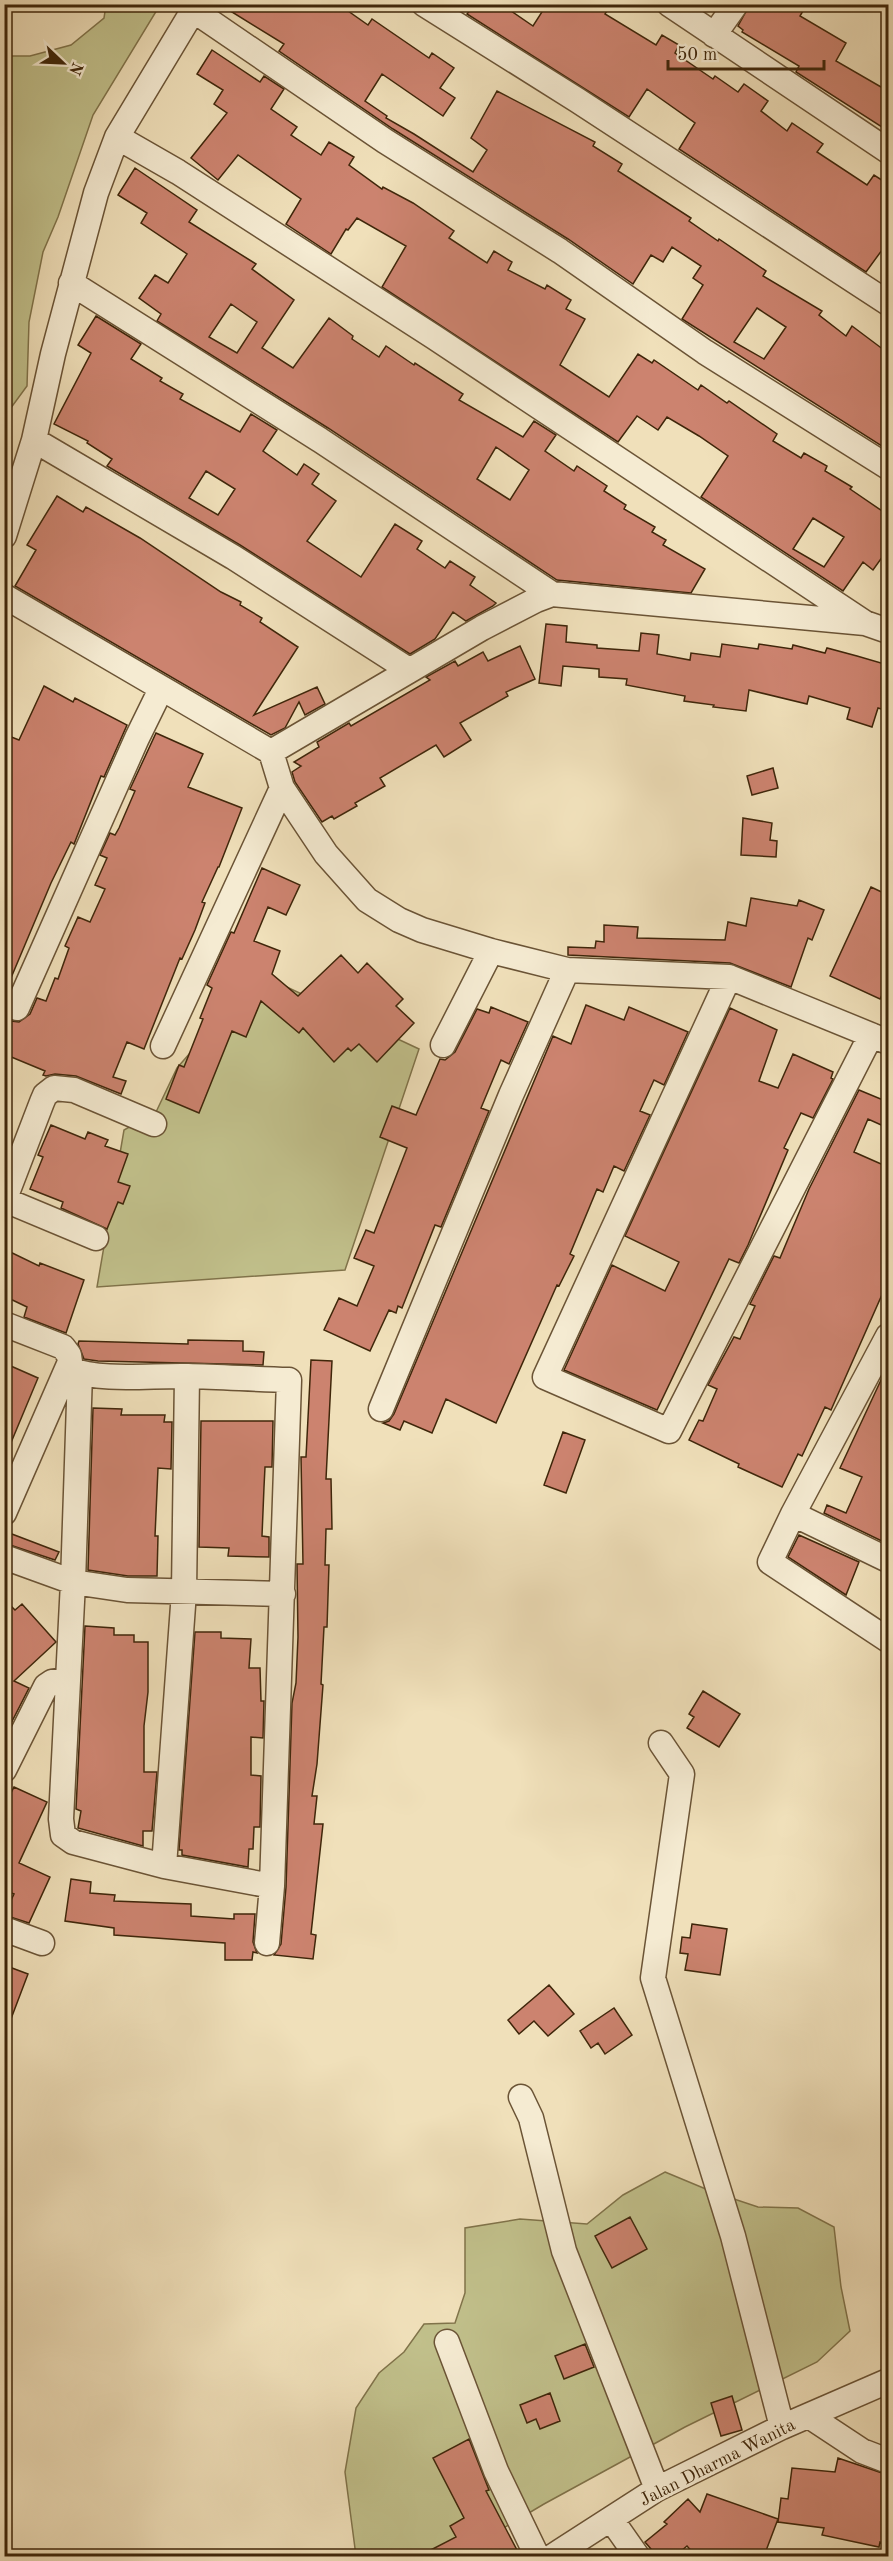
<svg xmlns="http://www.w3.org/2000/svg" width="893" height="2561" viewBox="0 0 893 2561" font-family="'Old Standard TT',serif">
  <rect width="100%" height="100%" fill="#f0e0ba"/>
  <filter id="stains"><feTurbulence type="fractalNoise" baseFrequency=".00333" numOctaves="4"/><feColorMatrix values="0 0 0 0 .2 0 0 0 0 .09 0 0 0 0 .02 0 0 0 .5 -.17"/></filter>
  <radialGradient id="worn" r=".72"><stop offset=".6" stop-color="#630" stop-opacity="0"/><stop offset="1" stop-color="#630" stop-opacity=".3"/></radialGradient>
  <path fill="#c1c08b" stroke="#80734a" stroke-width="1.5" d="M106,5H160L93,115L58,217L43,252L29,322L27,386L5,416V56H30L71,45L104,18Z
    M259,974L419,1049L345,1270L97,1287L124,1130L156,1112L177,1068Z
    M665,2172L713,2192L758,2207L798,2208L834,2227L841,2287L850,2331L817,2362L685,2427L544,2504L480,2542L467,2556H356L345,2472L356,2408L379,2373L404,2352L424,2324L455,2323L465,2293V2228L520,2219L587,2224L623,2195Z"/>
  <path fill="#cc836f" stroke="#3f260a" stroke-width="1.5" fill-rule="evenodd" d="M219,4H338L368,25L372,19L429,58L432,53L454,68L440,88L455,98L443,116L382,74L365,101L387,116L386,118L414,134L473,172L487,150L471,138L497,91L595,142L593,146L622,164L618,171L691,218L689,221L718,241L719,239L766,271L763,276L822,311L819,315L846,336L852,326L888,353V450L682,319L703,285L693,278L701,266L672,247L663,262L651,255L633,284L568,239L393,129L279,51L284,44ZM757,308L786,327L764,359L734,342Z
    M475,4H501L533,26L547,4H611L605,14L656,45L662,35L679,45L675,53L713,79L715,76L738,92L744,84L768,101L761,111L787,131L792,123L823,144L817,152L867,185L874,175L888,184V255L882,250L866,272L679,149L695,123L647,89L629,117L467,14Z
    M750,4H807L800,16L846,43L836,61L888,91V131L796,72L799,66L742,32L743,30L738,26Z
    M212,50L260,82L264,76L284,89L271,109L297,127L291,135L321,155L329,142L354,157L349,165L382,189L383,187L413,203L454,231L449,238L487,263L494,251L512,262L508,270L545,289L547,285L571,300L566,309L585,319L560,365L609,397L638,354L652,363L654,360L698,390L701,385L727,403L729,401L777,434L773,441L801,458L804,453L827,466L825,471L852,487L850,489L888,515V549L873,570L863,562L843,591L701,497L728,456L699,436L667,417L658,430L637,416L618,442L382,287L406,246L357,218L348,230L346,229L331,254L286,224L301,199L238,155L218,180L191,158L227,113L214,104L223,90L197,74ZM813,518L844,537L824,567L793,549Z
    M135,168L197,210L189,222L256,264L252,269L294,300L262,348L293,368L329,318L353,336L352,339L379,357L386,346L414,365L415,363L463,394L459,400L523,437L534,421L556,435L545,451L574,471L577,466L607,486L604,491L626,505L624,509L655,527L652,532L666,540L663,545L705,569L691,593L557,580L328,428L157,321L161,314L139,298L155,275L168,283L187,254L141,223L147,213L118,195ZM231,304L257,322L237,353L209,337ZM496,447L529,470L510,500L477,479Z
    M96,316L141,344L131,359L162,378L160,381L183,394L180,399L240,432L251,414L277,430L263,451L297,475L304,464L319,474L312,484L336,501L307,541L361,577L395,524L422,541L417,549L445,568L450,561L475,577L470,585L496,603L493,606L466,621L453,612L435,639L410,654L240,545L107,466L112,459L87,443L88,441L54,424L91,353L78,345ZM206,471L235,489L218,515L189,498Z
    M57,496L83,512L86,507L140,538L221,592L241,602L240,605L262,618L260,622L298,647L254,715L317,687L325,704L305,715L299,702L285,728L271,735L15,586L36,550L27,545Z
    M546,624L567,626L566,642L597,645V648L639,651L641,633L659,635L657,654L690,660L691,653L720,657L722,644L758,649L759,644L792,649L793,645L825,653L827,648L857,656L888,665V711L878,708L872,727L847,719L850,708L809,696L807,704L749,690L746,711L713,707L714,705L684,701L685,696L626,685L627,679L599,677V669L563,666L561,686L539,683Z
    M520,646L535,679L506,692L508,696L460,723L471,740L444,757L436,745L380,778L385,786L355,803L357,806L334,819L332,816L322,822L295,782L292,772L301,766L294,762L319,747L317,742L349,723L351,726L430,680L426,677L455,661L458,666L483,652L488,661Z
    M44,686L73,702L75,698L127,725L104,777L101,776L74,844L71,842L51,883L8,985L11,987L4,1001V734L19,740Z
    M156,733L203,754L188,787L242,808L219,867H218L202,902L205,903L195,930L182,959L180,958L144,1049L127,1042L113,1077L126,1081L121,1094L76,1076L55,1074L46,1076L43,1075L45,1071L4,1054V1014L11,1021L19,1022L30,1014L37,998L46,1001L55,978L58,979L69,948L65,946L78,917L90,922L105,889L95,885L107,858L100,855L110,833L115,835L119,828L135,791L130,789Z
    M773,768L778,788L752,795L747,776Z
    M743,818L772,823L770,840L777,841L776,857L741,855Z
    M262,868L300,885L286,915L268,907L254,941L280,951L272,974L298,996L341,955L358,973L367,963L403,999L396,1006L414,1023L377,1062L359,1044L351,1051L348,1048L334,1062L303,1028L299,1033L261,1001L246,1037L232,1031L199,1113L166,1099L179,1065L184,1067L203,1019L200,1018L212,988L207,985L231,932L234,933Z
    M871,887L888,895V982L880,999L830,976Z
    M751,898L797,906L799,900L824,910L812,940L808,938L791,987L730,963L568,955V947L595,948L596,941L604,942V925L638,927L637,938L725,940L728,922L746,926Z
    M586,1005L624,1020L629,1007L688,1032L664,1085L654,1080L640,1111L650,1115L624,1171L614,1166L603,1192L597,1189L570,1254L574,1256L559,1286L557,1285L496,1423L446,1399L432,1433L404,1421L400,1430L383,1423L389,1421L394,1414L553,1036L571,1044Z
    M491,1007L528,1022L509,1064L501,1060L481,1108L489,1111L441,1227L435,1225L402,1308L398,1306L396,1313L389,1310L370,1351L324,1330L339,1298L357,1306L374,1266L354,1258L366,1230L374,1233L407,1148L380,1137L392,1106L416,1115L440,1059L445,1060L455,1052L477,1009L489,1013Z
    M730,1008L777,1030L759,1081L778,1088L793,1054L833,1072L831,1078L833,1079L813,1118L801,1113L784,1148L788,1150L748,1245L739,1263L729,1259L657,1410L564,1370L612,1265L665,1291L679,1262L625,1236Z
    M859,1090L888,1102V1128L868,1119L854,1152L888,1167V1281L831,1410L825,1407L802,1456L798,1454L782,1487L738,1467L739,1464L689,1440L699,1420L703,1421L717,1389L708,1385L734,1337L740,1339L755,1306L750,1304L774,1256L780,1258L809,1189Z
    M51,1125L85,1139L88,1132L108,1140L105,1146L128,1154L118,1182L130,1186L123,1204L118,1202L107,1229L61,1208L63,1202L30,1189L43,1157L38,1155Z
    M4,1249L39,1266L40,1263L84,1280L66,1333L24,1317L27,1307L4,1296Z
    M188,1340L243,1341V1351L264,1352L263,1365L98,1361L84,1359L78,1344L79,1341L188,1344Z
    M311,1360L332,1361L326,1479H331L332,1529H326L325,1565H329L327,1627H324L321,1684L323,1685L317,1764L312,1796H317L314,1824H323L311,1934L316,1935L313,1959L274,1955L281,1944L286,1887L292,1703L296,1683L298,1637L297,1564H303L301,1457H306Z
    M4,1363L38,1378L5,1457H4Z
    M888,1365V1544L824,1513L827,1505L846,1513L862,1477L840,1468Z
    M93,1408L122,1409L121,1415H165L164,1422H172L171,1469L158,1468L155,1536H158L157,1576H128L88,1570Z
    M201,1421H273L272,1467H265L264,1487L262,1536L269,1537V1557L228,1556L229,1548L199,1547Z
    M563,1432L585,1440L566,1493L544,1485Z
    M4,1531L59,1552L55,1560L4,1543Z
    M799,1535L859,1562L846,1595L788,1557Z
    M4,1599L15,1610L22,1604L56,1642L14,1681L29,1688L4,1737Z
    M85,1626L114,1628V1635H134V1642H148V1692L144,1726V1772H157L152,1831H143V1846L78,1828L81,1811L76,1809Z
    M195,1632H221V1638L251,1639L249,1668H260L261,1701H264L263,1738L251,1737V1775L261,1776L260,1827H254L253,1849H249L248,1867L182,1855V1850H179Z
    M703,1691L740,1714L719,1747L687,1728L694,1717L689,1714Z
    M14,1787L47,1802L19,1863L50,1877L29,1923L4,1915L14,1894L6,1891L4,1895V1807Z
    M71,1879L91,1882L90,1893L115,1895L114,1901L191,1904V1916L234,1919V1914H255L253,1942L257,1953L253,1952L252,1960H225V1943L114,1935V1928L65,1921Z
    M692,1924L727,1929L720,1975L685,1970L688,1954L680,1953L682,1937L690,1938Z
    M4,1965L28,1974L6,2032H4Z
    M549,1985L574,2014L548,2036L534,2021L519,2034L508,2020Z
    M614,2008L632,2035L605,2054L598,2043L591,2048L580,2031Z
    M630,2217L647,2249L612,2268L595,2236Z
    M585,2344L594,2367L564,2379L555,2356Z
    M550,2393L560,2421L540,2429L536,2419L527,2423L520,2405Z
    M732,2396L742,2430L721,2436L711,2403Z
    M469,2439L489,2490L486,2491L518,2552L509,2556H419L456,2537L450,2526L464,2518L433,2458Z
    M838,2458L888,2475V2545L880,2542L879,2547L822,2535L824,2528L778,2522L781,2498L788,2499L792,2468L835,2472Z
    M707,2494L778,2519L764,2556H696L687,2546L675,2556H657L645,2542L667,2524L664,2522L688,2499L700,2512Z"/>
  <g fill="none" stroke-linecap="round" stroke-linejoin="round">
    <g stroke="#6b5436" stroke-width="27">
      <path id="minor" d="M424,4L577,100L888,303
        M669,4L888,151
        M193,10L385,141L560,251L705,352L888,467
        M714,35L736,4
        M117,137L178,172L434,337L865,623
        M71,283L320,440L552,594
        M34,440L233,557L409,670
        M4,536L34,440L53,354L96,193L117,137L197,4
        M4,596L271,752L282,788L326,854L367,900L399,920L422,930L491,951L567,970L729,977L888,1042
        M271,752L482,628L536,600L552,594L865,623L888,631
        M729,977L545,1377L669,1431L871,1035
        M17,1008L137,738L161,689
        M443,1045L491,951
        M163,1046L282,788
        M5,1200L96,1238
        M4,1201L42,1102L45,1095L54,1088L74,1090L154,1124
        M4,1324L63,1347L69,1355L70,1362L4,1513
        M888,1336L793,1514L770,1562L888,1640
        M68,1369C104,1382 149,1375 188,1376C222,1377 256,1379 289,1380L272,1886L267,1943
        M80,1373L73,1582L61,1819L63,1835L73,1842L164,1866L272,1886
        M381,1409L511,1095L567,970
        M793,1514L888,1560
        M4,1557L73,1582L127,1590L283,1594
        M661,1743L682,1774L653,1978L733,2236L782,2427
        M4,1770L46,1686L52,1682L68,1680
        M164,1866L184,1592L187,1376
        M4,1929L42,1943
        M521,2097L531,2118L564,2251L657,2489
        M447,2342L496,2471L537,2556
        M809,2416L862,2451L888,2461
        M611,2519L637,2556
        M553,2556L657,2489L782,2427L888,2381"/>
    </g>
    <use href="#minor" stroke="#f5ebd2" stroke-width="24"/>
  </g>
  <g text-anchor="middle" stroke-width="6" stroke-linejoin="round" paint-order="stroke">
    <g font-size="18" fill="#3f260a" stroke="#f5ebd2">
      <text transform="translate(717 2462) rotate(-27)" y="6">Jalan Dharma Wanita</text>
    </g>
  </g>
  <rect width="893" height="2561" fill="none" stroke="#f0e0ba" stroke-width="24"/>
  <rect x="6" y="6" width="881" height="2549" fill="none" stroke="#3f260a" stroke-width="3"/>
  <rect x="12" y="12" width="869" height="2537" fill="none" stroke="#3f260a" stroke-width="1.5"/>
  <g transform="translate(63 63) rotate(113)" stroke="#f5ebd2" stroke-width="4.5" paint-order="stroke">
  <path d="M0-4.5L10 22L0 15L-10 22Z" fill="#3f260a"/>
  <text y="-9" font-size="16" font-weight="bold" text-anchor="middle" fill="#3f260a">N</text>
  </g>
  <path d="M668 60v9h156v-9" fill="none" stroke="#3f260a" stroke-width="3"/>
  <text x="677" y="60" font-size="18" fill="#3f260a" stroke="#f5ebd2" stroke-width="4.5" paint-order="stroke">50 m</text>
  <rect width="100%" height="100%" filter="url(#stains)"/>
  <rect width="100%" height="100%" fill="url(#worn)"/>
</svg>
